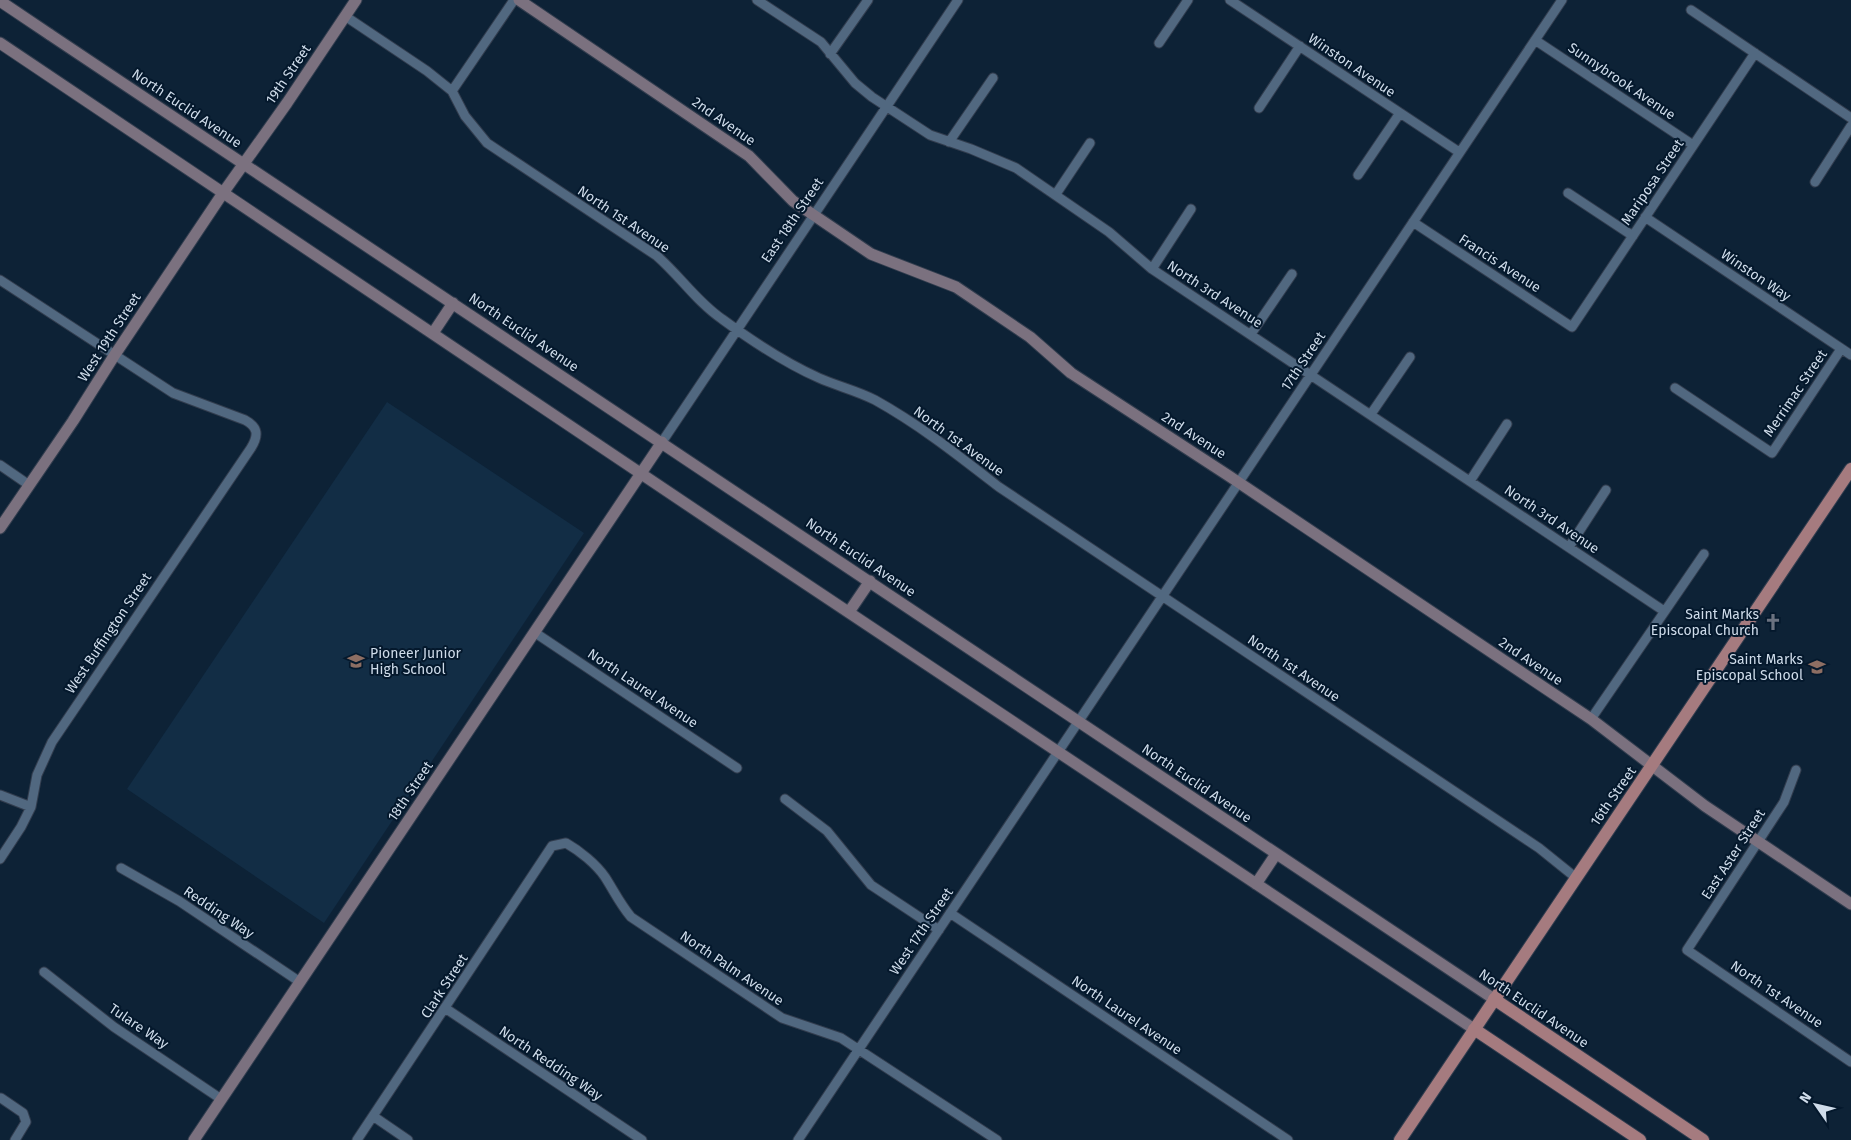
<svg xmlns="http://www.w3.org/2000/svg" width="1851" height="1140" viewBox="0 0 1851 1140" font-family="'Fira Sans',sans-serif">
  <rect width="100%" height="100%" fill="#0d2236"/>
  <path fill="#122d45" d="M387,402L584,533L324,923L127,789Z"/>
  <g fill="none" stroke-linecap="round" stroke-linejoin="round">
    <g stroke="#323d4e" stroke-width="11">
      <path id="street" d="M757,0L821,42L855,83L872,97L930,135L971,149L1016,168L1109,232L1152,269L1664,611
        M1230,0L1459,152
        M1691,10L1851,118
        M345,16L427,71L452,91L465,116L487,143L657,256C680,276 697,302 722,319C752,341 785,363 819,378C837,386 858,391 875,400C920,425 959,456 999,487L1539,848L1575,877
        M1535,40L1693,145
        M1159,43L1188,0
        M830,54L868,0
        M452,91L514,0
        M1259,108L1300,46
        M949,142L993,78
        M1358,175L1400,113
        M1815,182L1851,126
        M1568,193L1633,236
        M1056,194L1090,143
        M1645,217L1851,355
        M1413,222L1572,327L1755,53
        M1152,269L1191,209
        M0,280L173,393L245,420C258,427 259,435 251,448L52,742L37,775L31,807L21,827L0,859
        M1251,334L1292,274
        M1675,388L1772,453L1841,349
        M1371,414L1410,357
        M662,442L958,0
        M0,465L29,485
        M1470,481L1507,424
        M1569,547L1606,490
        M534,632L737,768
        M1591,719L1704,554
        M1796,770L1784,802L1687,950L1851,1062
        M0,795L31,807
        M785,799L827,831L871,885L939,930
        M121,868L179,901L300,982
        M950,913L1288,1140
        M44,972L114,1027L221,1099
        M445,1008L642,1140
        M1,1098L23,1113L26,1122L15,1140
        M373,1116L408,1140
        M357,1140L552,846L566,843C580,851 596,864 605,877C614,891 620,904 631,917L782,1018L841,1038L997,1140
        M798,1140L1562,0"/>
    </g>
    <g stroke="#323d4e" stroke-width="13">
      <path id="secondary" d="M519,0L749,156L793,201L871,254L956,287L1030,337L1071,373L1229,476L1591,719L1705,806L1851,904
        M49,34L1494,999
        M0,43L719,526L1474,1029
        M433,333L453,303
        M0,528L73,421L114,356L223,193L287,103L356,0
        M849,612L870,581
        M1256,884L1276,854
        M194,1140L662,442"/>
    </g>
    <g stroke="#323d4e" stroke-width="14">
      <path id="primary" d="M1494,999L1703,1140
        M1474,1029L1640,1140
        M1400,1140L1851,469"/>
    </g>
    <use href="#street" stroke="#516880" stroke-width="9"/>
    <use href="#secondary" stroke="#7b717f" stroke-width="11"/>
    <use href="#primary" stroke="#a57b7f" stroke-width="12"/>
    <g stroke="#323d4e" stroke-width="13" stroke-linecap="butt">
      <path id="secondary-bridge" d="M0,1L49,34"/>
    </g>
    <use href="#secondary-bridge" stroke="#7b717f" stroke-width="11"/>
  </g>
  <defs>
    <g id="church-bare" transform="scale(1.35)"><path d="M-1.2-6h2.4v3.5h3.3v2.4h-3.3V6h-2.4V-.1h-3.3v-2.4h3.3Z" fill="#6b7280" stroke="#04182c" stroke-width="2.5" paint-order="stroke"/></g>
    <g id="school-bare" transform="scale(1.35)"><path d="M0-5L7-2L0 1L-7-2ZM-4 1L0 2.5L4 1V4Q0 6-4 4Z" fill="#8d6e63" stroke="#04182c" stroke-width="2.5" paint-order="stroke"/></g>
  </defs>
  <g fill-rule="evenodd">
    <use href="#church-bare" x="1773" y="622"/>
    <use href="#school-bare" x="356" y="661"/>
    <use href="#school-bare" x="1817" y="667"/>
  </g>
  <g text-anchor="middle" stroke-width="4" stroke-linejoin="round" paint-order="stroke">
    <g font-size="14" fill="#cfdcea" stroke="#04182c">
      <text transform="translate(1352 65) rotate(34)" y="5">Winston Avenue</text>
      <text transform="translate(288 74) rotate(-56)" y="5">19th Street</text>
      <text transform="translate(1622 81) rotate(34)" y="5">Sunnybrook Avenue</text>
      <text transform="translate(187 108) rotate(34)" y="5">North Euclid Avenue</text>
      <text transform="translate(724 121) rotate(35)" y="5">2nd Avenue</text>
      <text transform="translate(1652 182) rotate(-56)" y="5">Mariposa Street</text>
      <text transform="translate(624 219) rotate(34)" y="5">North 1st Avenue</text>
      <text transform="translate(792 220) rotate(-56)" y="5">East 18th Street</text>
      <text transform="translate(1500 263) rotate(33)" y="5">Francis Avenue</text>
      <text transform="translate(1756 275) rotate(34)" y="5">Winston Way</text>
      <text transform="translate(1215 294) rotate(33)" y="5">North 3rd Avenue</text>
      <text transform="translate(524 332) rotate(34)" y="5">North Euclid Avenue</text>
      <text transform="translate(109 337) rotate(-57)" y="5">West 19th Street</text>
      <text transform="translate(1303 361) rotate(-56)" y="5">17th Street</text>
      <text transform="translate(1795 393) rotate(-56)" y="5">Merrimac Street</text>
      <text transform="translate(1194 435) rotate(33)" y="5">2nd Avenue</text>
      <text transform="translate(959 441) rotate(36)" y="5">North 1st Avenue</text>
      <text transform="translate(1552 519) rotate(34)" y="5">North 3rd Avenue</text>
      <text transform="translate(861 557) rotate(34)" y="5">North Euclid Avenue</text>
      <text transform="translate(108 633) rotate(-56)" y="5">West Buffington Street</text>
      <text transform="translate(1531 661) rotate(34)" y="5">2nd Avenue</text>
      <text transform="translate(1294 668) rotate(34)" y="5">North 1st Avenue</text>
      <text transform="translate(643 688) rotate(34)" y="5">North Laurel Avenue</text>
      <text transform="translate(1197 783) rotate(34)" y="5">North Euclid Avenue</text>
      <text transform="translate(410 791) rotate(-56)" y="5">18th Street</text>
      <text transform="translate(1613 796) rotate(-55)" y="5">16th Street</text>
      <text transform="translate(1733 854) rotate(-57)" y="5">East Aster Street</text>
      <text transform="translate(219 912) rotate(34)" y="5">Redding Way</text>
      <text transform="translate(921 931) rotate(-56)" y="5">West 17th Street</text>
      <text transform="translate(732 968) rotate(34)" y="5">North Palm Avenue</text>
      <text transform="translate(444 986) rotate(-57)" y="5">Clark Street</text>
      <text transform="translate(1777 994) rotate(34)" y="5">North 1st Avenue</text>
      <text transform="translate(1534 1008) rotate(34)" y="5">North Euclid Avenue</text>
      <text transform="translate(1127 1015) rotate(34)" y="5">North Laurel Avenue</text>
      <text transform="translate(139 1026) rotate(34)" y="5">Tulare Way</text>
      <text transform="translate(551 1063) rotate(34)" y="5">North Redding Way</text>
    </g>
    <g font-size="14" fill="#cfdcea" stroke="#04182c" text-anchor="end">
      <text x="1759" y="619">Saint Marks<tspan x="1759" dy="16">Episcopal Church</tspan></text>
      <text x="370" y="658" text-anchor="start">Pioneer Junior<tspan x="370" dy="16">High School</tspan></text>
      <text x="1803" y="664">Saint Marks<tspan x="1803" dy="16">Episcopal School</tspan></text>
    </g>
  </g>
  <g transform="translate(1816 1105) rotate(304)" stroke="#04182c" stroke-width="4" paint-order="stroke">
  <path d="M0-4L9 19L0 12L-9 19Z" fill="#cfdcea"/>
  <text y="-8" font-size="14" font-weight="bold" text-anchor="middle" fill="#cfdcea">N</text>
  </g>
</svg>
